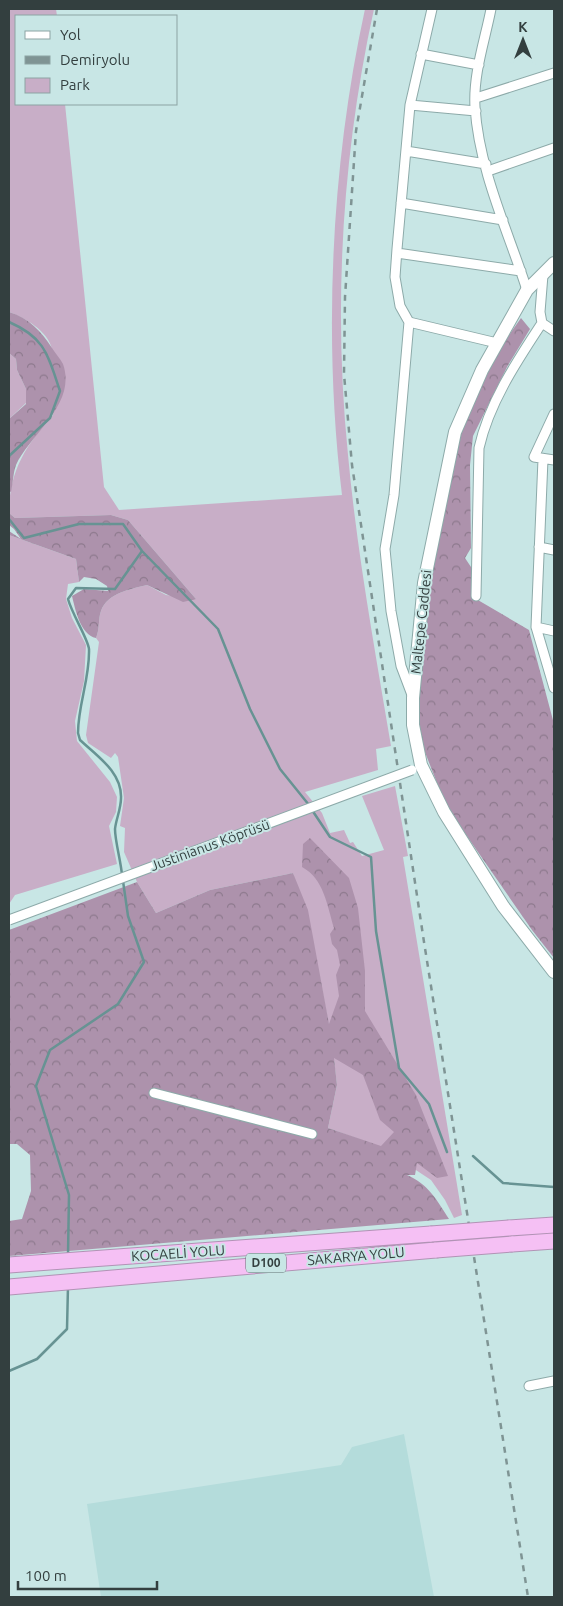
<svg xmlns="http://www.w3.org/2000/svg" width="563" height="1606" viewBox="0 0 563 1606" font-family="Ubuntu,sans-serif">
  <defs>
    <pattern id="forest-crowns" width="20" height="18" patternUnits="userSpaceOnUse" patternTransform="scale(1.25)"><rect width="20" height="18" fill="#ad92ac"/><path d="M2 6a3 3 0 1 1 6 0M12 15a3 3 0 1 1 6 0" fill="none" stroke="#8d798d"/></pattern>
  </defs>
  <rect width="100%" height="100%" fill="#c8e6e5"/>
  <path fill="#b4dcdb" d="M404,1434L434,1597H101L87,1504L341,1465L352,1447Z"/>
  <path fill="#c8aec7" d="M9,9H56L57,16H16V104H65L104,487L119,510L342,495C323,337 331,165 365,9H374C342,154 333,307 348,455C357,553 375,650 391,746L376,749L378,770L305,792L322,813L330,833L344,830L350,843L353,842L362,856L384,850L362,796L395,786L408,856L403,857L462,1215L454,1218L445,1200L431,1180L381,1147L328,1128L337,1085L332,1043L320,978L293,873L210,890L156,913L137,882L124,852L125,828L120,826L124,798L118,757L115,753L111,758L88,743L86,735L99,642L96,638C100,629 98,619 101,611C107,593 131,589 147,585L166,595L196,599L128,520L111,515L15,518L9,513C9,471 26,445 53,415C53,398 56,364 52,349C48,331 24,317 9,312Z
    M9,353L16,359L17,370L26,389V403L9,419Z
    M9,535L76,559L79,582L68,584L66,599L72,618L86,645L84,681L75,721L77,741L110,782L117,797L116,812L109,826L117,864L15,895L9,904Z"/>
  <path fill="url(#forest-crowns)" fill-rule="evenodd" d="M9,312C29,318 41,331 52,348C55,353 60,358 63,364C77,404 31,433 16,465C13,473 13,484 11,492L9,491V419L26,404V389L17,370L16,359L9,353Z
    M521,318L530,329L507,367L473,436L470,465L471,548L465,558L473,570L471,596L529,630L554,724V958L532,930L446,806L421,742L417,699L421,632L459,432L500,348Z
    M9,513L15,518L111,515L128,520L196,599L183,602L147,585C131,589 107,593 101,611C98,619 100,629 96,638C80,635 75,608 72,596L84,589L108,591L107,586L96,579L84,577L79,582L76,559L9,535V531L21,539L14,529L9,525Z
    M310,838L349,878L358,908L365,971V1011L416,1095L448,1176L437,1178L417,1163L415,1175H407C428,1184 437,1200 449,1219L9,1256V1221L22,1219L31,1191L30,1155L17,1144H9V930L137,882L156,913L210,890L293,873L308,910L329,1024L339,996L336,975L340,965L337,950L332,944L330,934L334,928C327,905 324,879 302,867L303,844ZM334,1058L363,1075L380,1120L394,1132L381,1146L328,1128L337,1085Z"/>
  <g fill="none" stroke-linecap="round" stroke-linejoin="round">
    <path stroke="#679393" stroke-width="2.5" d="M9,322C46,338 48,356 60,391L50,418L9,456
      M9,519L24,538L79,524H123L142,551L218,629L250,709L280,769L309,805
      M312,810L330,837L371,857L376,931L399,1068L429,1104L447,1152
      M122,875C121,862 115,841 115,829C116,819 121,809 121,798C122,772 97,756 80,740L78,733C78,705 90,678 89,649C88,639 72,614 68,599L76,588L115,589L142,551
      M473,1156L503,1183L554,1187
      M68,1255L69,1195L36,1086L50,1050L118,1004L144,962L128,916L123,881
      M9,1371L37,1359L67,1329L68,1286"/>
    <g stroke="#8daaa9" stroke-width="11">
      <path id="street" d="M432,9L410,105L397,249L395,277L400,306L409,322L497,343
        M491,9C485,40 473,74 475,107C479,170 508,231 527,290
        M421,54L479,65
        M476,98L554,73
        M410,105L476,111
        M406,151L486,164
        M488,171L554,148
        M401,203L503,220
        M397,253L521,271
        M543,275L540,312L542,323L554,331
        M409,322L394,495L385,549L391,611L401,666L412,695
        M554,414L534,457L554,460
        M543,459L536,627L554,631
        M539,547L554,550
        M476,596L479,448C489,403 517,361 542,323
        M536,627L554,688
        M154,1093L312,1134
        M529,1386L554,1381"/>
    </g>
    <g stroke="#8daaa9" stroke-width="14">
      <path id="secondary" d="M554,263L527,290L482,370L455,432L424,583L413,698V725L421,765L444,812L503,906L554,972"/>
    </g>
    <g stroke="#b193b5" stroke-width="17">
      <path id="highway" d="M509,1228L554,1225
        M512,1244L554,1241
        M9,1265L431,1234
        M9,1287L436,1250"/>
    </g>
    <use href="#street" stroke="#fff" stroke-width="9"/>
    <use href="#secondary" stroke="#fff" stroke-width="12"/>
    <use href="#highway" stroke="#f5c0f4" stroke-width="15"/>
    <path stroke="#7f9494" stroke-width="2.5" stroke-dasharray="6 6" stroke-linecap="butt" d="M377,9L356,131L345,297L344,374L352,465L424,942L528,1597"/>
    <g stroke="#8daaa9" stroke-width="11" stroke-linecap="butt">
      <path id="street-bridge" d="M9,920L412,770"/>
    </g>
    <g stroke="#b193b5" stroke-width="17" stroke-linecap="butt">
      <path id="highway-bridge" d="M431,1234L509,1228
        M436,1250L512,1244"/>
    </g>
    <use href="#street-bridge" stroke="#fff" stroke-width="9"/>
    <use href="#highway-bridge" stroke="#f5c0f4" stroke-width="15"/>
  </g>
  <g text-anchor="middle" stroke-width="4" stroke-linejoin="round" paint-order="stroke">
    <rect fill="#c8e6e5" stroke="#607171" stroke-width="1" x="246" y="1253.5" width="40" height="19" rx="4"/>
    <g font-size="12" font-weight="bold" fill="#333f3f">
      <text x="266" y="1267">D100</text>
    </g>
    <g font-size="14" fill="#333f3f" stroke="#c8e6e5">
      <text transform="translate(421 622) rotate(-84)" y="5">Maltepe Caddesi</text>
      <text transform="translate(210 845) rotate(-20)" y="5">Justinianus Köprüsü</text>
      <text transform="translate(178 1253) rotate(-4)" y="5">KOCAELİ YOLU</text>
      <text transform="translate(356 1256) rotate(-5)" y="5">SAKARYA YOLU</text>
    </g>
  </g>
  <rect width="563" height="1606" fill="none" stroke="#333f3f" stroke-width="20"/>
  <rect x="15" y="15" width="162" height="90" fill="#c8e6e5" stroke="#8ca3a3"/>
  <rect x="25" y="31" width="25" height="8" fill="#ffffff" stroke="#8ca3a3"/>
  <text x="60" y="40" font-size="15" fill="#333f3f">Yol</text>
  <rect x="25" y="56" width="25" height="8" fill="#7f9494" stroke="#8ca3a3"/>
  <text x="60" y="65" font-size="15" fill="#333f3f">Demiryolu</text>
  <rect x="25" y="78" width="25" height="15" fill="#c8aec7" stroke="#8ca3a3"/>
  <text x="60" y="90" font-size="15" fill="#333f3f">Park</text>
  <g transform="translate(523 40)" stroke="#c8e6e5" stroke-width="4" paint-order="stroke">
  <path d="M0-4L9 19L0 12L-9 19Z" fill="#333f3f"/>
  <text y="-8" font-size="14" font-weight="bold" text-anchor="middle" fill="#333f3f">K</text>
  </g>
  <path d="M18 1581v8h139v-8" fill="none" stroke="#333f3f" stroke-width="2.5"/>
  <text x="25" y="1581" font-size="15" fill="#333f3f" stroke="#c8e6e5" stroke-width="4" paint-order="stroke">100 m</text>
</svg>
